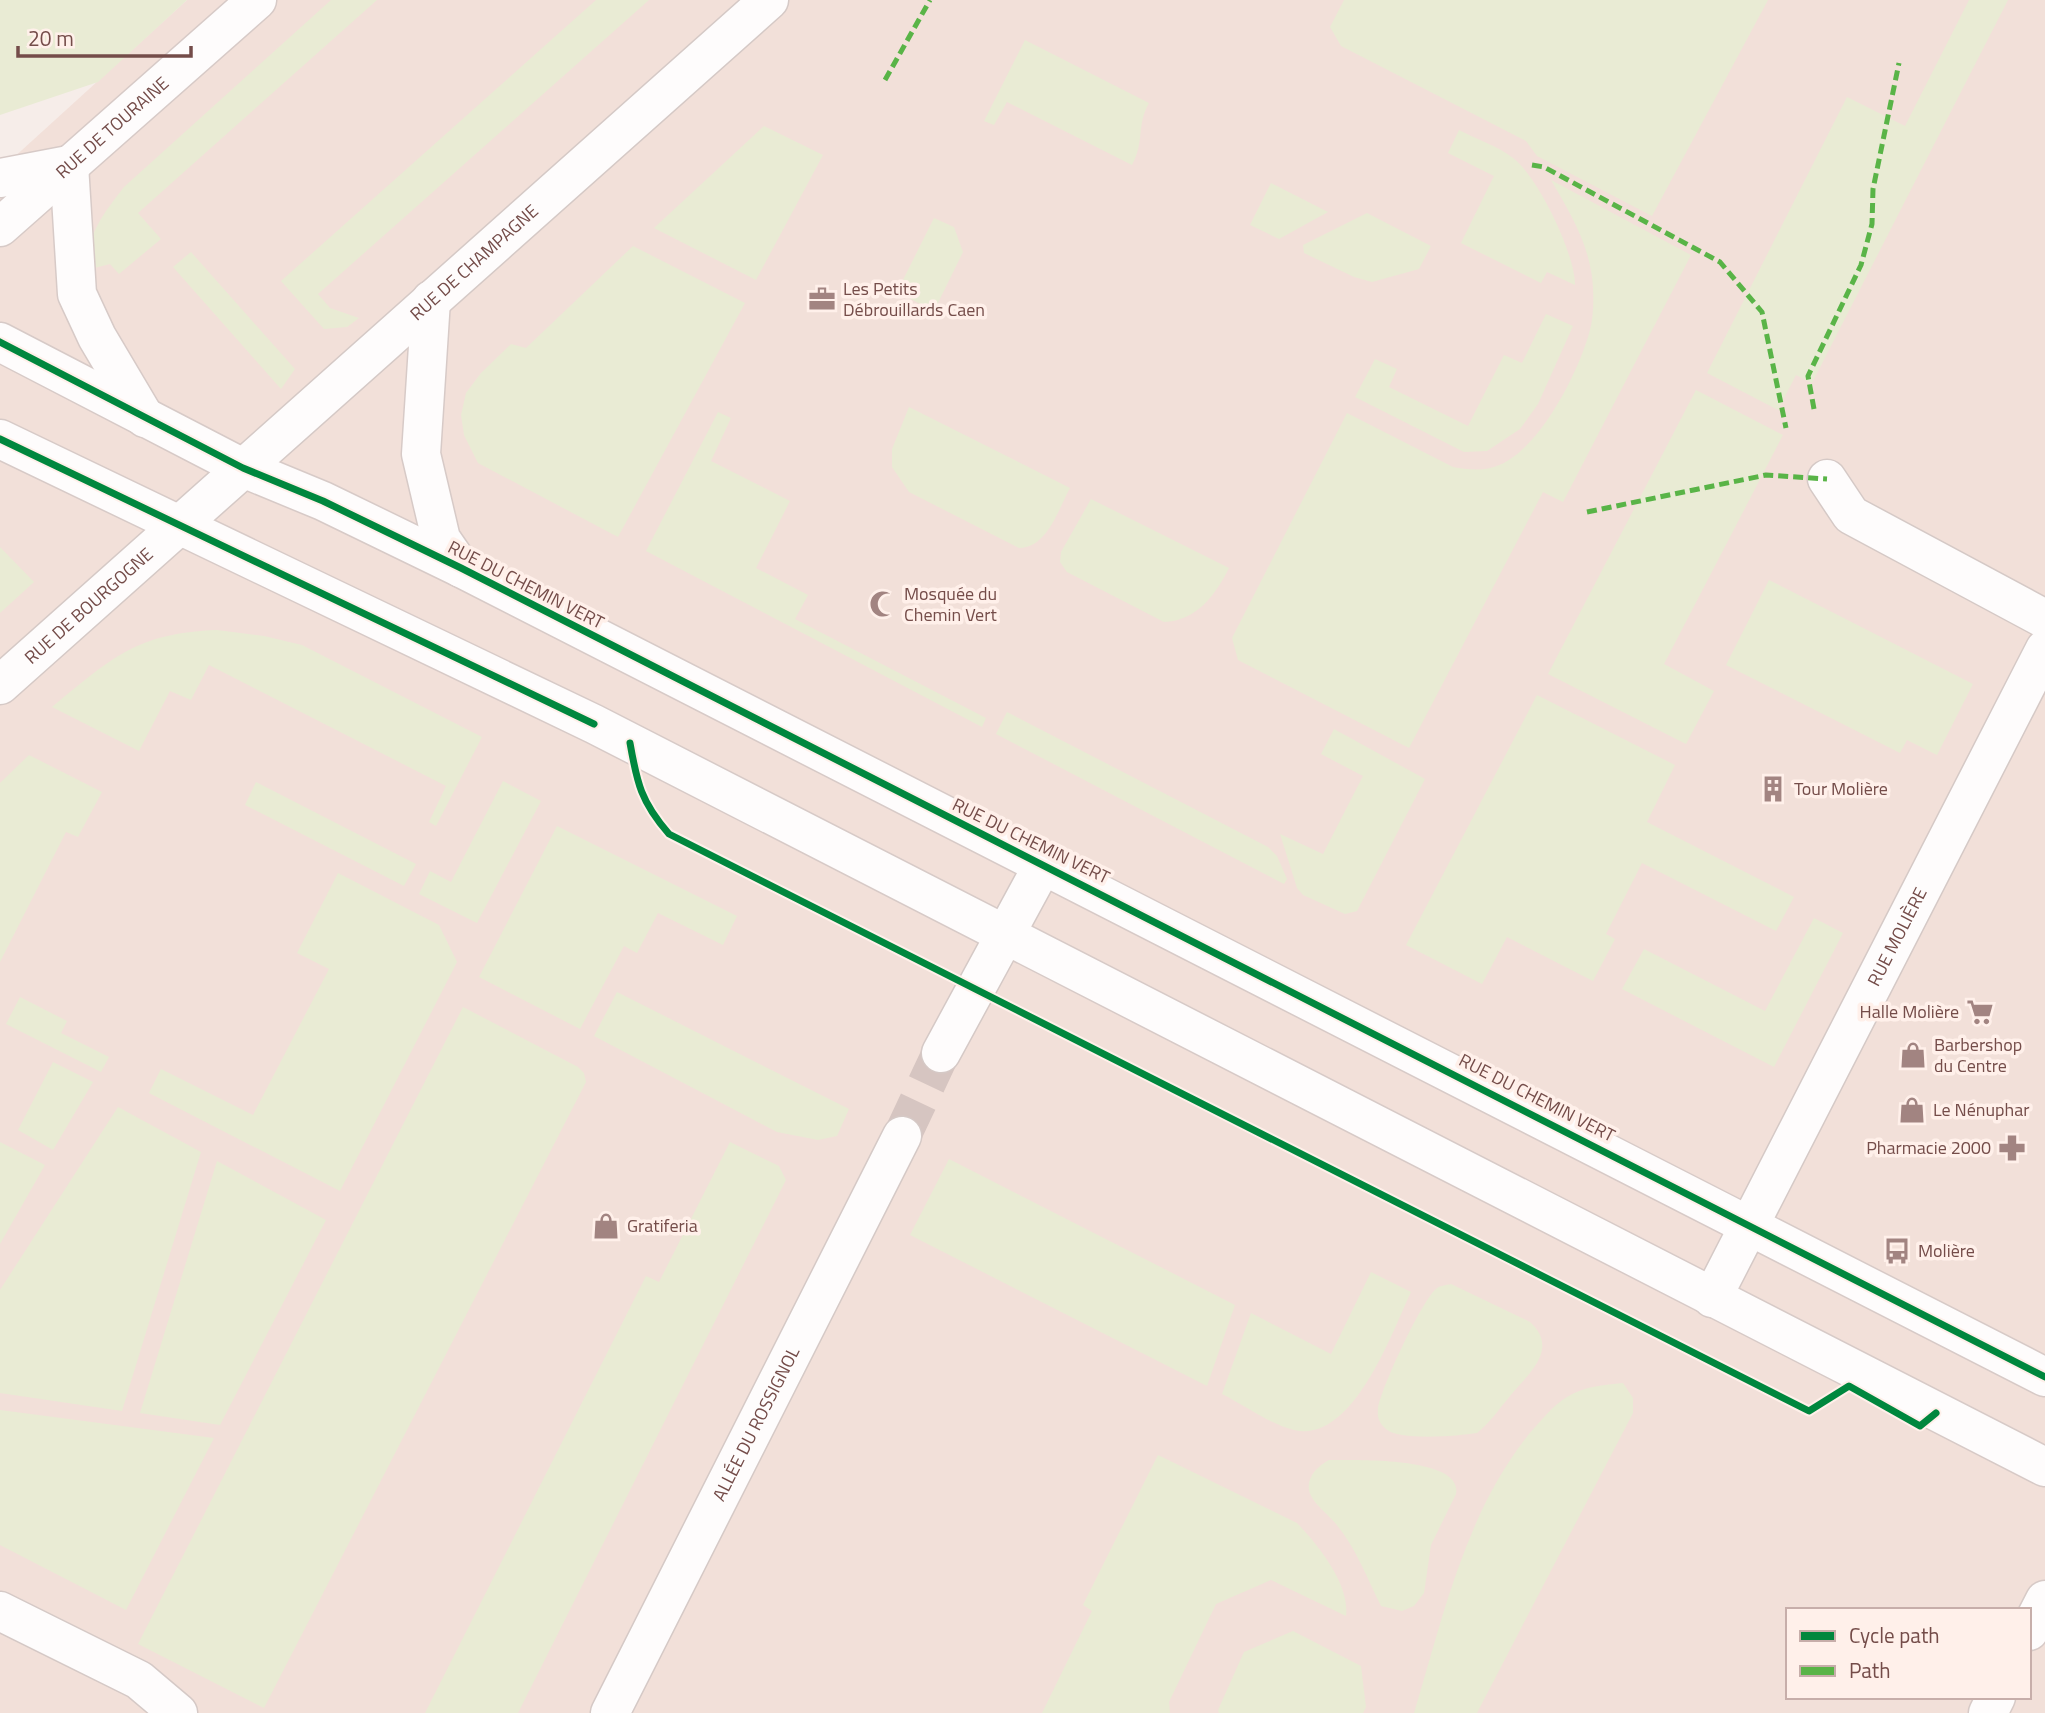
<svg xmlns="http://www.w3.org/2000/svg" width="2045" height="1713" viewBox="0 0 2045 1713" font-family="'Titillium Web',sans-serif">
  <rect width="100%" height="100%" fill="#f6ede9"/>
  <path fill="#f2e0d9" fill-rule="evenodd" d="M187,0H2045V1713H0V170ZM1788,1610H2029V1697H1788Z"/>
  <path fill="#e9ebd4" d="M0,0H187L98,82L0,115Z
    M331,0H377L138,213L161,239L119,274L110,264L90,269C84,236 105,212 124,187Z
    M596,0H649L318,294L330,308L359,318L347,327L324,329L281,281Z
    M1344,0H1768L1652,216L1537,156L1526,141L1341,46L1330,27Z
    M1969,0H2008L1812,383L1796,375L1778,410L1707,373L1847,97L1905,126Z
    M1025,40L1149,103C1136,126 1145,141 1132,165L1007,102L994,125L984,121Z
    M764,126L823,155L756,280L654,228Z
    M1459,130C1476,139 1498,146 1513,158C1538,177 1575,253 1575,285L1547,272L1541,283L1461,243L1494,176L1448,153Z
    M1551,180L1691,255L1563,502L1543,492L1409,748L1238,660L1232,638L1347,413L1453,467C1465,469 1477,471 1490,468C1536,459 1579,372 1590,330C1594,314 1594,294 1592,277C1587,240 1569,211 1551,180Z
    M1271,183L1328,212L1279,239L1250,225Z
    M1367,213L1431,246L1419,269L1372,282L1354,277L1304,253L1303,245Z
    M934,218L954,227L963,252L934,311L897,292Z
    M633,246L745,303L618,537L478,463L464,435L461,415L466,393L481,373L511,344L526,348Z
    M191,252L295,369L281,389L173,267Z
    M1546,314L1573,326L1538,404L1520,429L1487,451L1464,452L1355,397L1375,359L1397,369L1389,387L1468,426L1504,355L1522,363Z
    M1696,390L1783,435L1664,664L1714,691L1686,744L1548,674Z
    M909,407L1070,488C1058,510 1047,548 1019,548L909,492L892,467V449Z
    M718,412L731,418L711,461L790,501L756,568L808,595L795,619L986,718L982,727L646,551Z
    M1091,499L1229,568C1216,594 1197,621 1164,622L1067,572L1060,562L1061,552Z
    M0,547L34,582L0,613Z
    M1769,580L1973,684L1937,755L1907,740L1900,753L1726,665Z
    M217,630L264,636L302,645L482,737L436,826L429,822L446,786L209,665L191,700L170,691L139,751L52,707C112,658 136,633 217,630Z
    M1537,695L1675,765L1647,822L1794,897L1776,931L1642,863L1606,934L1615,939L1593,981L1507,937L1482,984L1406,945Z
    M1007,712L1268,847L1277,856L1287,879L1284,884L996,734Z
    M1334,729L1425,779L1357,911L1345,914L1303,895L1297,888L1280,834L1323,854L1363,776L1321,754Z
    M29,755L102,792L78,837L66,832L0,962V783Z
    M503,781L541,801L477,923L419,894L430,871L451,882Z
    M256,782L416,864L404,886L245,805Z
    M557,826L737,916L723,945L658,913L637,953L624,946L580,1029L479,977Z
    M338,873L439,925L457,962L340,1191L149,1093L161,1069L253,1115L329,969L297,953Z
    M1814,918L1843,933L1774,1067L1622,989L1644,949L1765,1011Z
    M617,992L849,1109L837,1136L818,1140L777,1132L594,1036Z
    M20,997L67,1021L61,1033L109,1057L101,1072L6,1024Z
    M463,1007L578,1067L584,1073L586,1082L264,1708L138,1644Z
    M53,1062L93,1082L53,1150L18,1130Z
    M118,1107L201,1152L122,1411L0,1393V1290Z
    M0,1142L45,1165L0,1244Z
    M730,1142L779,1166L786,1180L518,1713H425L646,1276L659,1282Z
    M949,1159L1235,1305L1207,1386L910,1235Z
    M217,1161L326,1220L220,1425L140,1413Z
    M1371,1272L1411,1292C1392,1332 1353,1444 1294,1430C1270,1424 1244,1405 1222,1394L1251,1313L1331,1354Z
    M1451,1284L1530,1322C1560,1349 1528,1374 1510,1396C1499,1409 1490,1423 1477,1433C1458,1436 1399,1441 1386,1429C1380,1424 1377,1418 1378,1410C1378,1394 1423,1298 1436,1289C1439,1286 1446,1285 1451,1284Z
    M1623,1383L1633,1398V1413L1477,1713H1414C1443,1617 1465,1514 1529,1434C1540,1422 1553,1405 1567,1397C1585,1386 1603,1385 1623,1383Z
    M0,1410L214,1438L126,1610L0,1545Z
    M1158,1455L1297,1523C1318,1545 1350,1584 1346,1616L1271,1580L1216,1604L1169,1702L1170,1713H1042L1092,1611L1083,1605Z
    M1329,1460C1352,1460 1464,1456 1456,1494L1431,1545L1424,1593L1414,1606L1402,1611L1381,1606C1367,1578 1356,1548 1336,1524C1328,1514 1311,1502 1309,1490C1307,1476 1318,1466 1329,1460Z
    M1293,1631L1361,1666L1366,1707L1363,1713H1219L1218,1710L1244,1652Z"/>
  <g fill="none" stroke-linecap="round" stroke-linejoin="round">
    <path stroke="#d6c5c1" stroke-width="38" stroke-dasharray="38 19" stroke-linecap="butt" d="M902,1136L941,1053"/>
    <g stroke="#d5c9c6" stroke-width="41">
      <g id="street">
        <path d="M1827,479L1851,515L2045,619"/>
        <path id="s1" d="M0,685L769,0"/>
        <path d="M941,1053L1043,865"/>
        <path id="s2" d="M1712,1298L2045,649"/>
        <path d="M0,1611L139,1680L178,1713"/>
        <path id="s3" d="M610,1713L902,1136"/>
      </g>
    </g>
    <g stroke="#d7cac7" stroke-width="41">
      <g id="secondary">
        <path d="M69,165L77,294L97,337L145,418"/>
        <path d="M0,178L69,165"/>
        <path id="s4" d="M0,227L257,0"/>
        <path d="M431,300L421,454L441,539L461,568"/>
        <path d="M0,342L243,468L323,501L461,568L2045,1377"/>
        <path d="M0,439L594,724L2045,1467"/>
        <path d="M2029,1631L2045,1600"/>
        <path d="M1988,1713L1996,1697"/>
      </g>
    </g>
    <use href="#street" stroke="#fefcfc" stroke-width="38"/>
    <use href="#secondary" stroke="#fefcfc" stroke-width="38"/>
    <path stroke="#59b447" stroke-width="5" stroke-dasharray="10 5" stroke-linecap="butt" d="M885,80L930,0
      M1532,165L1544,167L1720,262L1762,312L1786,428
      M1814,409L1808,376L1861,265L1872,224L1873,189L1899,63
      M1587,512L1766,475L1827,479"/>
    <g stroke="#fff0ea" stroke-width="11">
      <path id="cycleway" d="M0,342L243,468L323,501L461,568L2045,1377
        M0,439L594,724
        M630,743C637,783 641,802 669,834L1809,1411L1849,1386L1920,1426L1936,1413"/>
    </g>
    <use href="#cycleway" stroke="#00873e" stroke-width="7"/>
  </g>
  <defs>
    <g id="office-bare" transform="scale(2.1)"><path d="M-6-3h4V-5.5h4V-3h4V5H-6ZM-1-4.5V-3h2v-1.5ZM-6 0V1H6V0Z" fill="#a28481" stroke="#fff0ea" stroke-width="2.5" paint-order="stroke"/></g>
    <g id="mosque-bare" transform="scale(2.1)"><path d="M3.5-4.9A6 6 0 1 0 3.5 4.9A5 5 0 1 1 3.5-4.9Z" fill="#a28481" stroke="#fff0ea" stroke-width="2.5" paint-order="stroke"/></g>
    <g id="building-bare" transform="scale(2.1)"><path d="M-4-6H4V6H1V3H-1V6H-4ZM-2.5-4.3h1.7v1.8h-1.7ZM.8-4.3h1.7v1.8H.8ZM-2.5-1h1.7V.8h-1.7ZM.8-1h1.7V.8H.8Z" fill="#a28481" stroke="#fff0ea" stroke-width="2.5" paint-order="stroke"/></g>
    <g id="supermarket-bare" transform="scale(2.1)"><path d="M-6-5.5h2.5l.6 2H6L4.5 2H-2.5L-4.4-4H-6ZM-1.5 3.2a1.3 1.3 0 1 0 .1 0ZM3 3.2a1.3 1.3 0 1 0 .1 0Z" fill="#a28481" stroke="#fff0ea" stroke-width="2.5" paint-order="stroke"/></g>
    <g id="shop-bare" transform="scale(2.1)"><path d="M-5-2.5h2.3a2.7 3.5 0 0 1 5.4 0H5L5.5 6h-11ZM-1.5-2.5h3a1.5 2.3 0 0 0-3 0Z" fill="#a28481" stroke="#fff0ea" stroke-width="2.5" paint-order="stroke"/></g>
    <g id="pharmacy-bare" transform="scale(2.1)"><path d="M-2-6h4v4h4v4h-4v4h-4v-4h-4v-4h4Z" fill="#a28481" stroke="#fff0ea" stroke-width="2.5" paint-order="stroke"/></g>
    <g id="bus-bare" transform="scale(2.1)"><path d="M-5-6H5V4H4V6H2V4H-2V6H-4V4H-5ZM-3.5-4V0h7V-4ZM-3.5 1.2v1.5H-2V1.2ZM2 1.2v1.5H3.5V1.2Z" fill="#a28481" stroke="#fff0ea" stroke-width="2.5" paint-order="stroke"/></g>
  </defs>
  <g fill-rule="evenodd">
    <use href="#office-bare" x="822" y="299"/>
    <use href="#mosque-bare" x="883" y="604"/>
    <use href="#building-bare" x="1773" y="789"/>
    <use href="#supermarket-bare" x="1980" y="1012"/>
    <use href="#shop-bare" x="1913" y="1055"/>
    <use href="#shop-bare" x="1912" y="1110"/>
    <use href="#pharmacy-bare" x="2012" y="1148"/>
    <use href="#shop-bare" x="606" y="1226"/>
    <use href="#bus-bare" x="1897" y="1251"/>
  </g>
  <g text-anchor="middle" stroke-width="7" stroke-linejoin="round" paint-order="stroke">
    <g font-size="18" fill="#744c49" stroke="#fff0ea">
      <text dy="6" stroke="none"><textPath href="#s4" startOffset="150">RUE DE TOURAINE</textPath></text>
      <text dy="6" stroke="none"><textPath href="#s1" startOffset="635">RUE DE CHAMPAGNE</textPath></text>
      <text transform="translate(526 585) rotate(27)" y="6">RUE DU CHEMIN VERT</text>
      <text dy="6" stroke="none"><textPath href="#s1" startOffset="119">RUE DE BOURGOGNE</textPath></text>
      <text transform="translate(1031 841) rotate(26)" y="6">RUE DU CHEMIN VERT</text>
      <text dy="6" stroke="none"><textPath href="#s2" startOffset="406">RUE MOLIÈRE</textPath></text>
      <text transform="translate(1537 1098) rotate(27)" y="6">RUE DU CHEMIN VERT</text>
      <text dy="6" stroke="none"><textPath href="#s3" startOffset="324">ALLÉE DU ROSSIGNOL</textPath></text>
    </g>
    <g font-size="18" fill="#744c49" stroke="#fff0ea" text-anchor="start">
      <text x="843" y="295">Les Petits<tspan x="843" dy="21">Débrouillards Caen</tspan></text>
      <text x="904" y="600">Mosquée du<tspan x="904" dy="21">Chemin Vert</tspan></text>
      <text x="1794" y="795">Tour Molière</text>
      <text x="1959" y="1018" text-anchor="end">Halle Molière</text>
      <text x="1934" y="1051">Barbershop<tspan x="1934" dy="21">du Centre</tspan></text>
      <text x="1933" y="1116">Le Nénuphar</text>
      <text x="1991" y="1154" text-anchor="end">Pharmacie 2000</text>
      <text x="627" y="1232">Gratiferia</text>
      <text x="1918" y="1257">Molière</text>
    </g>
  </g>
  <rect x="1786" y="1608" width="245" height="91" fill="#fff0ea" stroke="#c7aeaa" stroke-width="2"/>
  <rect x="1800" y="1631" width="35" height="10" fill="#00873e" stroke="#c7aeaa" stroke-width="2"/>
  <text x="1849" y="1643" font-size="21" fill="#744c49">Cycle path</text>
  <rect x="1800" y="1666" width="35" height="10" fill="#59b447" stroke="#c7aeaa" stroke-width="2"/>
  <text x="1849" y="1678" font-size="21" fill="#744c49">Path</text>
  <path d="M18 46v10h173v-10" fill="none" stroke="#744c49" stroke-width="3.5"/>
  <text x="28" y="46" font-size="21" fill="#744c49" stroke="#fff0ea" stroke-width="5" paint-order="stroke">20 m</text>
</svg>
